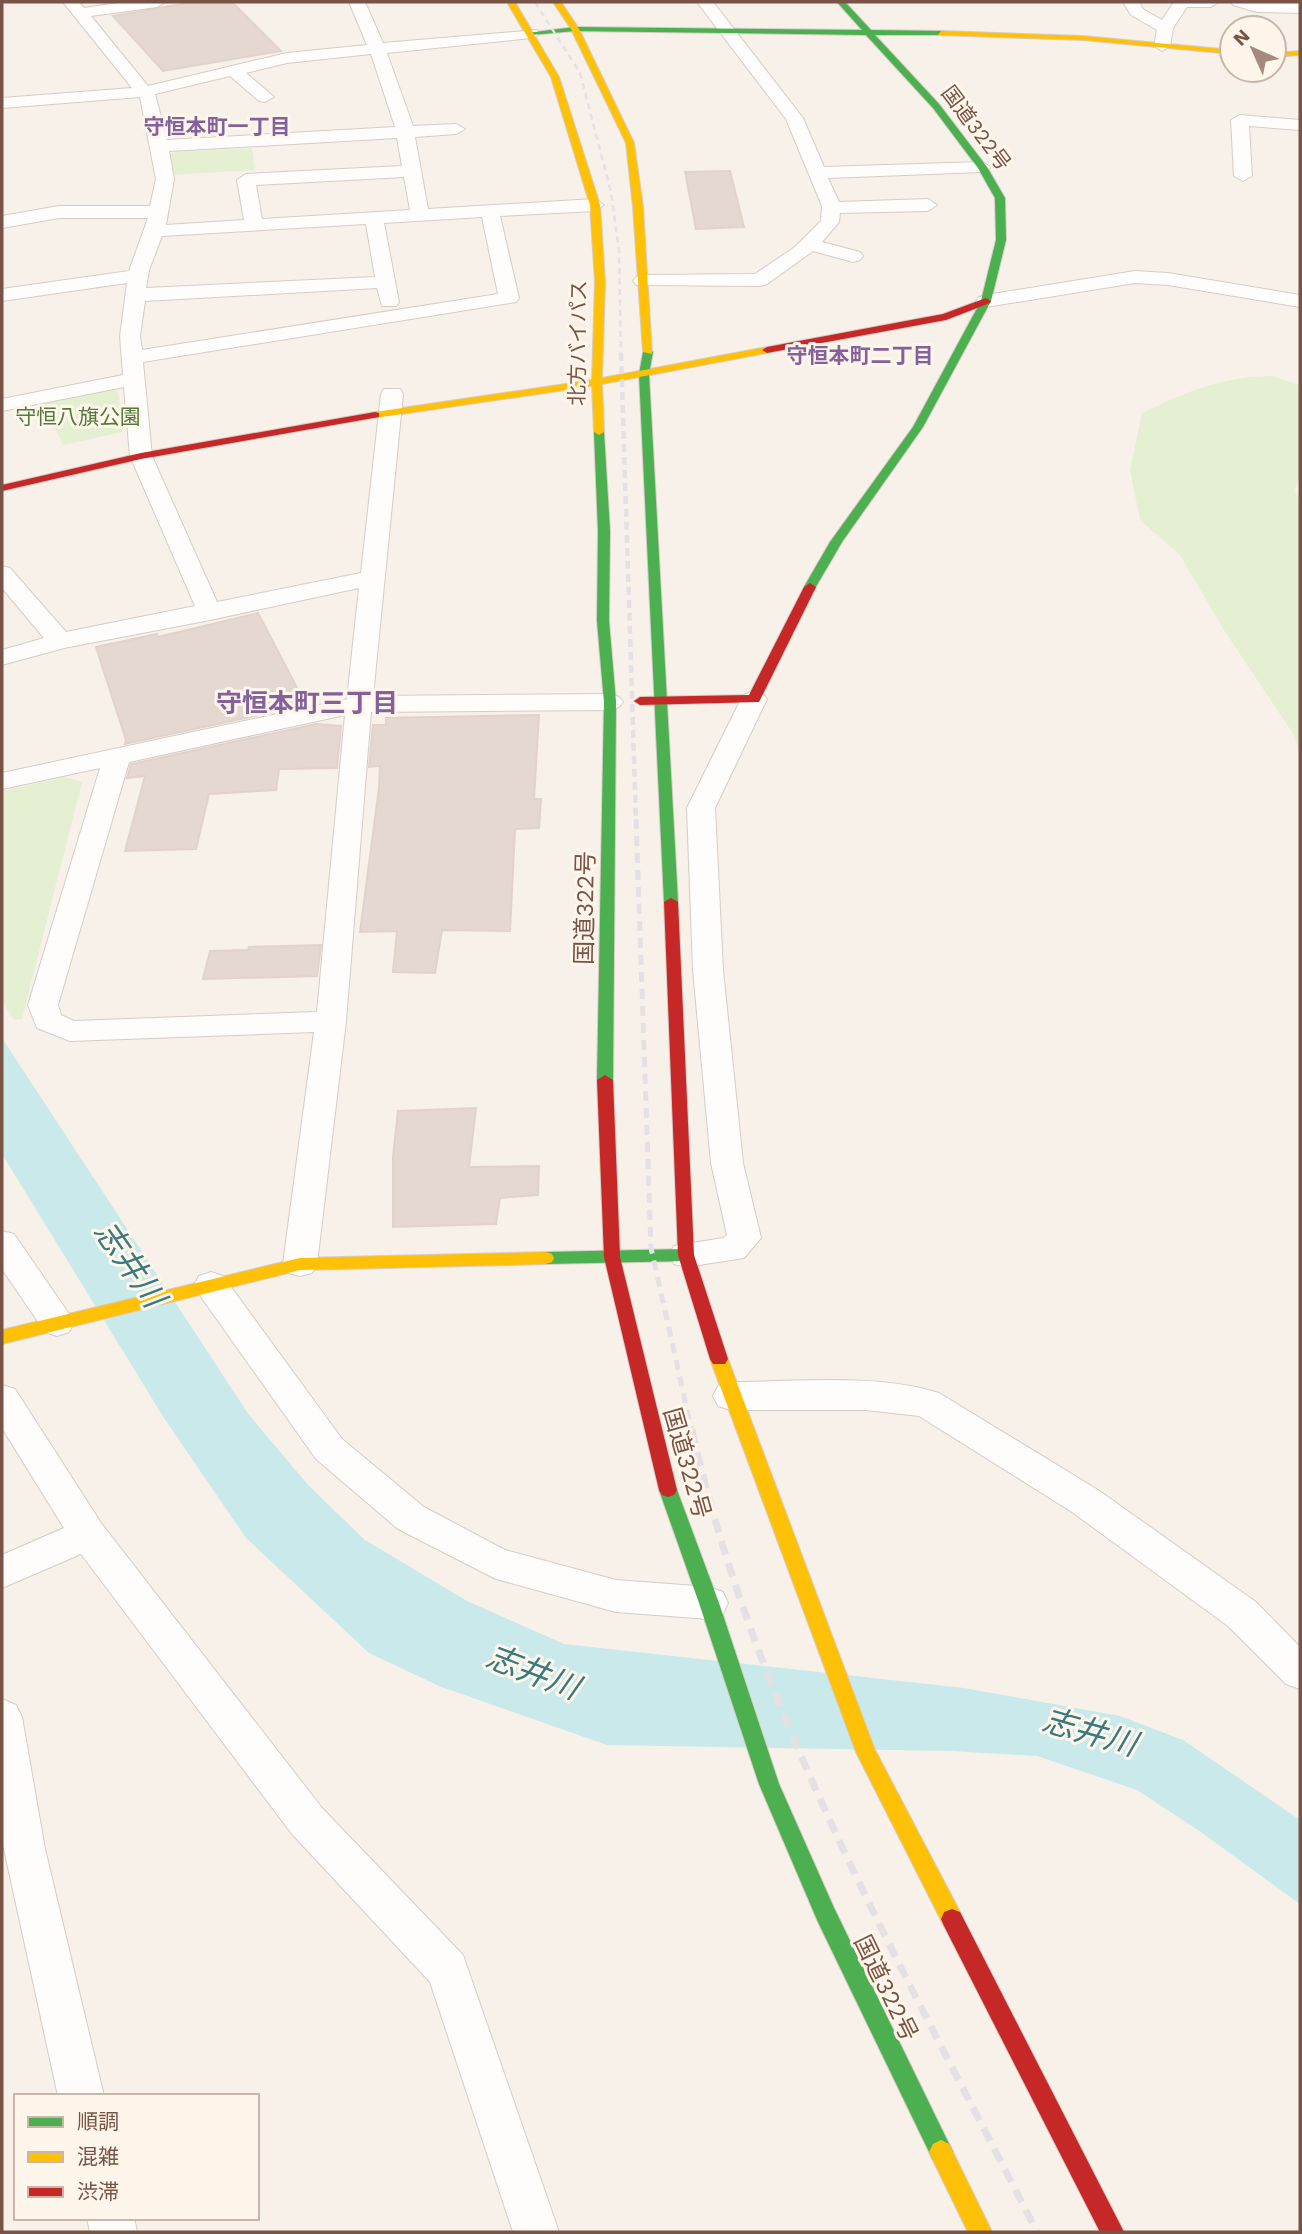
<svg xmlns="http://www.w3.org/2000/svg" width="1302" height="2234" viewBox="0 0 1302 2234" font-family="'Work Sans','Noto Sans JP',sans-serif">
  <rect width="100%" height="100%" fill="#f8f1e9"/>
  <path fill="#e5efd2" d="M252,148L255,170L171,175L166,156L175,152Z
    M1272,376L1300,385V477L1294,491L1300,499V751L1292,732L1222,627L1180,555L1140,520L1130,470L1142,413C1186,392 1223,376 1272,376Z
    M104,386L118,392L123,432L63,445L41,400Z
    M65,777L82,782L22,1019L14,1020L2,1001V791Z"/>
  <path fill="#c9e9ea" d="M2,1038L249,1415L309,1486L365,1540L467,1601L564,1644L964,1688L1120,1716L1183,1740L1300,1820V1904L1198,1830L1137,1790L1037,1756L951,1751L607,1745L439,1686L369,1653L246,1538L164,1418L2,1154Z"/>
  <path fill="#e5d8d0" stroke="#e1d3cb" stroke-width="2" d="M194,2H232L281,51L163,71L113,16Z
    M730,171L744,227L696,229L685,172Z
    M258,613L306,705L125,744L126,740L96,647L157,634L158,637Z
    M539,715L534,799H541L539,828L515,829L510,931L442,930L435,973L393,972L397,931L360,932L379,788L380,766L369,767L373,725H386V718Z
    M316,724L341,726L337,768L279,769L276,790L209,794L196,849L125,851L145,776L127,778L131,764Z
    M321,945L317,976L203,979L210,951L248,950L249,947Z
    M476,1108L469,1167L539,1166L538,1195L500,1198L496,1224L393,1227V1157L398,1111Z"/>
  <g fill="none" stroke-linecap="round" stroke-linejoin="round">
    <g stroke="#d6ccc6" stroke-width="2">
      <path id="street" d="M63,2H79L84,8L125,2H165L157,7L91,16L148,86L287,53L367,45L349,2H365L383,43L537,30L539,33L537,36L531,38L387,53L413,126L456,124L465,129L456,134L415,137L428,209L595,199L604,205L595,211L500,216L519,298L516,302L143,362L152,456L217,602L361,573L381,394L384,389H400L403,394L373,696L610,694L619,697L623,702L619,707L610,710L371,712L346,1021L317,1264L312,1273L300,1276L288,1273L283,1264L314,1032L70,1041L37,1028L28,1005L100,768L2,789V773L347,699L359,588L210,620L64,648L2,665V650L44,638L2,588V566L10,568L66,632L195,606L130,456L124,387L2,411V399L123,375L120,336L127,283L2,301V289L129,271L148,218H59L2,228V216L59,206H150L156,179L140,97L2,108V98L132,88ZM371,54L395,127L167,140L155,94L230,76L259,101L265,102L274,97L246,73L287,63ZM397,138L402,166L246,174L237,180L244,220L166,225L174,179L169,151ZM404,177L410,210L262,219L256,185ZM482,217L498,294L142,350L140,336L145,301L377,288L382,306H396L399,302L384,223ZM366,224L375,277L146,288L149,270L162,236ZM345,715L317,1012L74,1021L61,1015L58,1005L129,762Z
        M697,2H713L803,118L824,167L982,162L991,167L982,172L828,178L839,202L928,199L937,205L928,211L840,213L839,222L822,242L860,252L863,256L860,260L853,262L813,251L767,284L760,286L636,285L633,281L636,277L643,275L755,274L795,247L821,221L822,206L786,119Z
        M1123,2H1139L1143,9L1162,20L1174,2H1219L1211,7H1187L1173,28L1170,46L1162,51L1154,46L1157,30L1131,15Z
        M1231,2L1300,3V13L1257,12L1233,5Z
        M1240,115L1300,120V130L1249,126L1252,176L1243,181L1234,176L1231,120Z
        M1135,271L1168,273L1300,295V307L1168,285L1135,283L986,307L979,305L976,301L979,297L986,295Z
        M754,691L763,694L767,699L715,808L723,970L743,1163L761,1238L744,1258L686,1267L674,1264L669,1255L674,1246L723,1238L727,1235L711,1163L693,970L687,808L741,699L745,694Z
        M2,1231L14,1234L69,1314L74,1323L69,1332L57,1336L45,1332L2,1269Z
        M211,1272L223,1276L342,1439L424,1507L505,1550L616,1580L709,1587L723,1592L728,1603L723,1614L709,1619L616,1612L496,1579L398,1529L316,1459L199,1294L194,1285L199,1276Z
        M731,1382C795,1382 877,1373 939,1393L1098,1490L1256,1602L1300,1647V1689L1286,1684L1228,1626L1072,1512L919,1416L866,1410H731L718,1406L713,1396L718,1386Z
        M2,1385L15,1389L101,1523L322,1808L463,1955L559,2232H513L430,1982L292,1834L81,1554L2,1588V1555L64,1528L2,1428Z
        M2,1699L16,1705L22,1717L45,1849L104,2096H58L2,1840Z
        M87,2218H134L137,2232H90Z"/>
    </g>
    <g stroke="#d7ccc6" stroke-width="2">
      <path id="fast" d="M837,2H845L871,30L944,31L941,35H875L939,104L987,167L1005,198L1006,240L991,301L923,427L842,542L814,590L810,591L804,587L830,542L913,427L981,301L996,240L995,198L978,168L933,108L866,35L575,31L531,35L527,33L575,27L862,30Z
        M648,349L653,352L649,374L678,902L671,906L664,902L639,374L643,352Z
        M599,429L604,432L610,531L609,621L616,702L613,1080L605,1085L597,1080L604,702L597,621L598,531L594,432Z
        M686,1249L692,1251L694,1255L692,1259L686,1261L546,1264L540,1262L538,1258L540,1254L546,1252Z
        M668,1483L674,1485L677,1490L719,1603L779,1784L834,1908L953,2152L949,2160L941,2164L933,2160L818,1922L759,1784L699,1603L659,1490L662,1485Z"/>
    </g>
    <g stroke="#d7ccc6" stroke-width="2">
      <path id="slow" d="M507,2H515L559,77L600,205L605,282L602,378L767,347L772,350L767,353L602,384L604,432L599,435L594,432L592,386L375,418L370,415L375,412L592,380L595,282L590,205L551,77Z
        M553,2H561L579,29L634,143L643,207L652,354L643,352L633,207L626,143L571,29Z
        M941,31L1083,36L1232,50V54L1083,40L938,35Z
        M1300,51V55L1274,57V53Z
        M546,1252L552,1254L554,1258L552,1262L546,1264L300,1270L2,1344V1330L300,1258Z
        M719,1352L725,1354L728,1359L875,1750L960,1912L963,1919L960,1926L952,1929L944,1926L856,1752L710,1359L713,1354Z
        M941,2140L949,2144L992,2232H968L929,2152L933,2144Z"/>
    </g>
    <g stroke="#d7ccc6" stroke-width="2">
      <path id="jam" d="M986,298L991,301L990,303L946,320L767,353L762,350L767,347L943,314Z
        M375,412L379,413V417L141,459L2,491V485L141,453Z
        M810,583L816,587L759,702L640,705L634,701L640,697L749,695L804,587Z
        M671,898L678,902L694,1255L728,1359L725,1364H713L710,1359L678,1255L664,902Z
        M605,1075L613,1080L620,1257L677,1490L674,1495L668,1497L662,1495L659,1490L604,1257L597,1080Z
        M952,1909L960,1912L1124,2232H1100L944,1926L941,1919L944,1912Z"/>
    </g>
    <use href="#street" fill="#fefdfc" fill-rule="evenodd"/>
    <use href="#fast" fill="#4caf50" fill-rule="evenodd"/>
    <use href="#slow" fill="#ffc107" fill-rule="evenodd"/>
    <use href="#jam" fill="#c62828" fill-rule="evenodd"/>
    <path stroke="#e4e1e5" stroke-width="2.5" stroke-dasharray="6 4.5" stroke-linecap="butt" d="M535,2L580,73L611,192L619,251L621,355"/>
    <path stroke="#e4e1e5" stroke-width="4.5" stroke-dasharray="8 5" stroke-linecap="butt" d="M621,353L636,821"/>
    <path stroke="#e4e1e5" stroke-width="5" stroke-dasharray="10 7" stroke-linecap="butt" d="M636,819L651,1248L692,1432"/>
    <path stroke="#e4e1e5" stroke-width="7" stroke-dasharray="14 9" stroke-linecap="butt" d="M692,1430C755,1713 907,1976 1037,2232"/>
  </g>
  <g text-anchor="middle" stroke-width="6" stroke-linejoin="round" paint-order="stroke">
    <g font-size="21" font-weight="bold" fill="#84619d" stroke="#fff6eb">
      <text x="217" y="134">守恒本町一丁目</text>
      <text x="860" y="363">守恒本町二丁目</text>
    </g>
    <g font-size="21" fill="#795446" stroke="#fff6eb">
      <text transform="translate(976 128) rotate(53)" y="7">国道322号</text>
      <text transform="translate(578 343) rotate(-89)" y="7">北方バイパス</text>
    </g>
    <g font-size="21" fill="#527a3b" stroke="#fff6eb">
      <text x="78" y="424">守恒八旗公園</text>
    </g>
    <g font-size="24" fill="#795446" stroke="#fff6eb">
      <text transform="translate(585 908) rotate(-89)" y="8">国道322号</text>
      <text transform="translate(687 1463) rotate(74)" y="8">国道322号</text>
      <text transform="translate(886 1988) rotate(64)" y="8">国道322号</text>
    </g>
    <g font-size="26" font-weight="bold" fill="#84619d" stroke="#fff6eb">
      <text x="307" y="712">守恒本町三丁目</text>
    </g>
    <g font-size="32" font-style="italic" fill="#397980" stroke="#fff6eb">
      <text transform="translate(130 1264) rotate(55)" y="11">志井川</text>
      <text transform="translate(533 1672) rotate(21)" y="11">志井川</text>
      <text transform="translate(1090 1732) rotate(16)" y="11">志井川</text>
    </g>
  </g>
  <rect width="1302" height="2234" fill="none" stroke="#795446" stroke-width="7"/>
  <rect x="14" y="2094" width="245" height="126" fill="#fff6eb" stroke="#c9b5a9" stroke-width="2"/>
  <rect x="28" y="2117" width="35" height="10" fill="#4caf50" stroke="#c9b5a9" stroke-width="2"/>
  <text x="77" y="2129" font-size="21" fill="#795446">順調</text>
  <rect x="28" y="2152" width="35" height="10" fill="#ffc107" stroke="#c9b5a9" stroke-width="2"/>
  <text x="77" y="2164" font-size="21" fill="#795446">混雑</text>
  <rect x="28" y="2187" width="35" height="10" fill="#c62828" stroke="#c9b5a9" stroke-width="2"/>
  <text x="77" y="2199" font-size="21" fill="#795446">渋滞</text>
  <g transform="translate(1253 49) rotate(315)"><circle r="33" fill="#fff6eb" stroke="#c9b5a9" stroke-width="2"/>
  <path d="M0-5L12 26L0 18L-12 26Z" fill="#a58b7f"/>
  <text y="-10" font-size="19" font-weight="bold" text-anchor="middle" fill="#795446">N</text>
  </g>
</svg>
